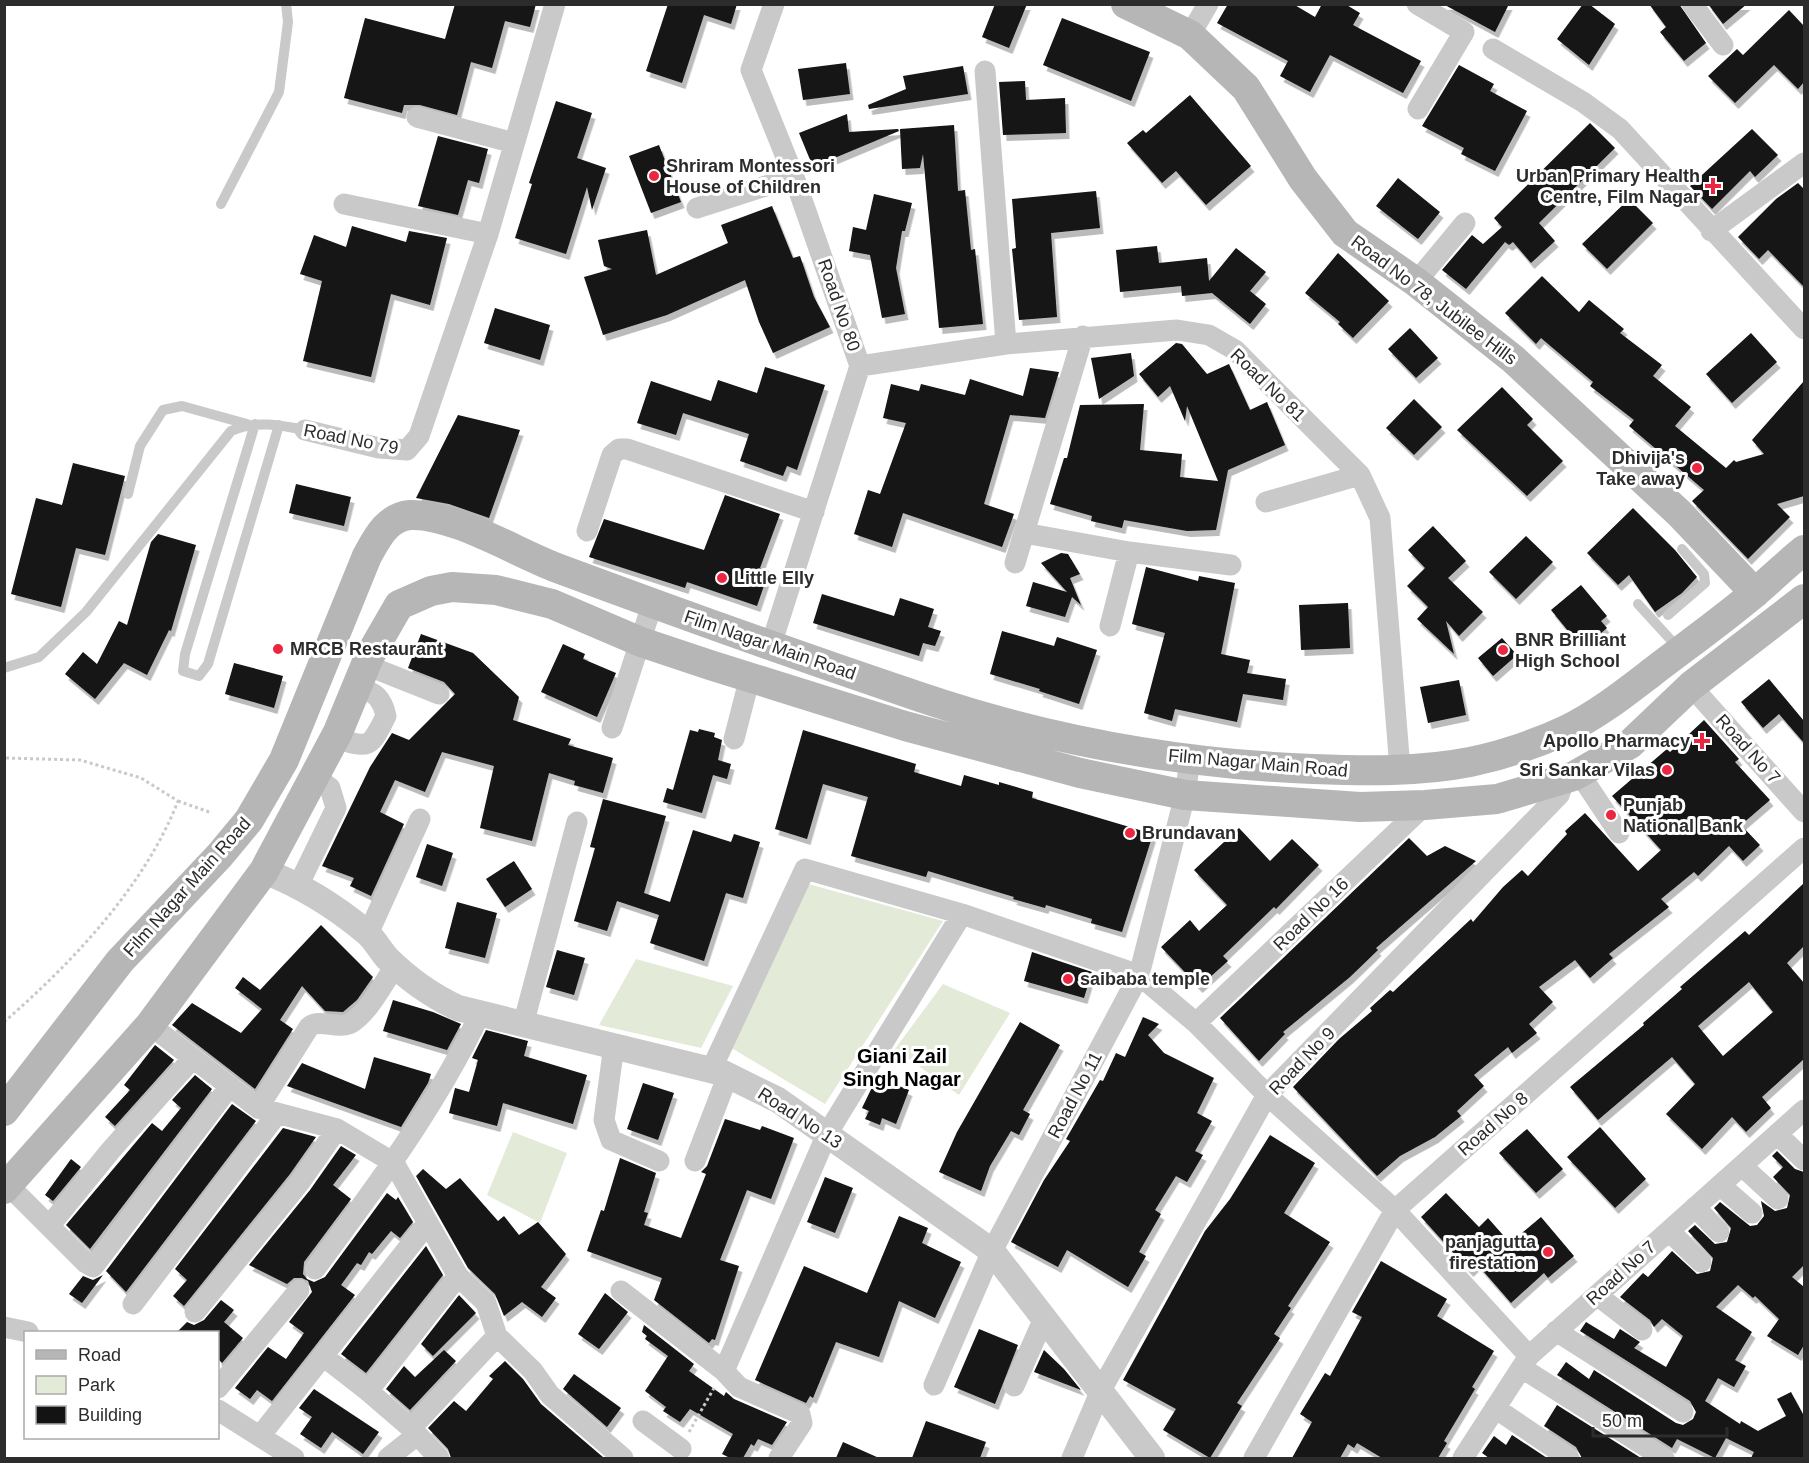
<svg xmlns="http://www.w3.org/2000/svg" width="1809" height="1463" viewBox="0 0 1809 1463" font-family="Helvetica,sans-serif">
  <defs>
    <filter id="shadow"><feDropShadow dx="3.5" dy="6" stdDeviation="0" flood-color="#0004"/></filter>
  </defs>
  <rect width="100%" height="100%" fill="#fff"/>
  <path fill="#e3ead8" d="M801,882L943,921L825,1104L730,1047Z
    M636,959L733,986L701,1048L599,1025Z
    M943,984L1010,1013L959,1095L895,1049Z
    M513,1132L567,1153L540,1223L487,1195Z"/>
  <path fill="#131313" fill-rule="evenodd" filter="url(#shadow)" d="M455,4H536L530,27L505,21L492,68L471,62L457,115L420,105H404L402,113L344,98L365,18L445,39Z
    M668,4H737L731,24L704,15L682,83L646,71Z
    M995,4H1027L1009,48L982,37Z
    M1228,4H1293L1315,17L1322,4H1345L1360,13L1353,25L1421,61L1403,93L1330,55L1310,92L1280,76L1288,61L1217,23Z
    M1443,4H1509L1495,32Z
    M1583,4H1589L1615,24L1589,65L1557,39Z
    M1649,4H1679L1706,43L1684,61L1660,32L1666,27Z
    M1708,4H1747L1723,24Z
    M1789,10L1804,26V82L1798,89L1774,65L1735,103L1708,76L1737,49L1743,55Z
    M1062,18L1150,52L1131,101L1043,65Z
    M846,63L850,94L803,100L798,69Z
    M1459,65L1494,84L1490,91L1527,111L1495,171L1461,154L1464,148L1422,126Z
    M963,66L968,94L869,109L868,105L906,89L903,76Z
    M1025,81L1026,100L1065,98L1066,133L1003,135L999,82Z
    M1190,95L1251,166L1206,205L1176,171L1162,183L1127,143L1143,130L1146,133Z
    M556,101L592,113L577,158L606,168L592,210L587,187L566,254L515,238L532,184L529,183Z
    M847,114L849,132L898,129L899,131L813,167L799,133Z
    M1590,123L1615,148L1539,223L1555,241L1531,263L1513,242L1509,245L1505,242L1466,289L1442,270L1472,235L1483,244L1502,227L1494,218Z
    M954,125L958,191L965,190L971,250L975,249L983,324L939,328L923,154L920,168L902,169L900,129Z
    M1752,129L1778,155L1755,177L1750,171L1712,209L1690,186Z
    M438,136L488,149L479,183L468,180L458,215L418,206Z
    M659,145L681,202L651,213L629,156Z
    M1398,178L1440,212L1418,239L1376,206Z
    M1798,183L1804,189V287L1768,250L1759,259L1738,237L1776,199Z
    M1096,191L1100,228L1051,233L1057,317L1019,320L1012,249L1016,248L1012,199Z
    M874,194L912,203L905,231H902L896,268L905,314L882,318L870,255L849,251L853,227L866,230Z
    M1629,199L1653,223L1607,269L1582,244Z
    M772,206L793,258L800,256L814,297L830,327L773,353L759,322L745,280L667,315L603,335L584,277L612,269L604,266L598,240L647,230L656,275L728,243L721,225Z
    M352,226L406,242L409,231L447,238L430,305L391,294L371,377L303,361L322,281L300,274L314,235L346,247Z
    M1157,246L1159,263L1207,258L1209,281L1236,248L1266,272L1250,291L1266,304L1250,324L1212,293L1182,296L1181,286L1120,292L1116,250Z
    M1338,253L1389,301L1353,338L1338,324L1340,322L1305,293Z
    M1542,276L1579,312L1589,300L1624,329L1620,333L1662,365L1653,376L1691,407L1675,426L1726,468L1734,460L1736,462L1764,454L1752,440L1804,381V496L1777,504L1790,517L1748,559L1692,501L1704,490L1629,426L1634,420L1590,386L1593,382L1541,338L1536,344L1505,313Z
    M495,308L550,325L540,360L484,343Z
    M1410,328L1438,358L1416,378L1388,349Z
    M1751,333L1777,362L1732,403L1706,374Z
    M1176,343L1182,344L1207,374L1229,364L1250,410L1267,402L1285,445L1228,470L1216,530L1187,531L1124,520L1122,528L1091,521L1092,516L1050,504L1064,458H1067L1080,405L1144,404L1140,450L1182,454L1180,477L1218,481L1187,406L1185,421L1170,386L1158,397L1139,374Z
    M1131,353L1134,376L1099,399L1091,358Z
    M765,367L825,385L797,470L787,466L783,476L740,461L749,434L683,413L676,435L637,423L651,381L711,401L718,380L757,393Z
    M1030,368L1059,372L1045,418L1010,415L984,504L1014,514L1002,547L903,513L892,547L854,534L868,490L880,494L906,423L883,418L891,384L919,391L921,384L965,395L970,379L1023,396Z
    M1502,387L1533,419L1527,425L1563,461L1527,496L1457,430Z
    M1414,399L1442,427L1414,455L1386,428Z
    M458,415L520,430L489,518L449,504L416,498Z
    M73,463L125,476L105,555L76,548L61,607L11,594L36,498L62,505Z
    M296,484L351,497L344,526L289,513Z
    M725,495L780,514L760,568L769,571L757,606L687,582L685,588L589,557L604,519L704,550Z
    M1633,508L1675,550L1697,577L1682,593L1655,612L1629,575L1618,585L1587,553Z
    M1433,526L1466,561L1448,578L1483,612L1459,636L1446,621L1454,654L1417,619L1428,607L1407,586L1425,568L1408,550Z
    M158,534L196,545L171,631L169,630L147,675L124,663L95,699L65,674L83,652L97,664L119,621L127,625L151,542Z
    M1526,536L1553,562L1516,599L1489,572Z
    M1061,553L1068,554L1080,574L1070,578L1081,605L1072,597L1065,617L1026,606L1033,582L1067,592L1041,563Z
    M1146,567L1198,581L1199,576L1235,583L1221,654L1250,660L1247,673L1286,679L1283,700L1243,694L1237,722L1175,709L1172,721L1144,713L1165,633L1132,624Z
    M1581,585L1607,616L1601,621L1607,628L1594,639L1588,632L1577,642L1551,610Z
    M822,594L894,616L900,598L934,609L928,627L941,631L935,646L923,643L919,656L813,623Z
    M1348,603L1350,648L1301,650L1299,605Z
    M1002,631L1054,646L1057,637L1097,650L1079,704L1039,691L1040,689L990,674Z
    M421,634L473,653L519,697L513,720L571,739L568,745L613,758L603,793L574,785L575,781L549,773L532,841L480,828L494,766L442,752L425,792L395,780L380,812L404,824L371,896L350,886L354,878L322,866L370,767L392,733L409,740L455,694L444,682L408,668Z
    M1502,638L1517,655L1493,676L1478,658Z
    M563,644L585,654L583,659L616,673L597,717L541,692Z
    M234,663L283,676L274,708L225,694Z
    M1769,679L1804,721V743L1779,714L1763,728L1741,702Z
    M1459,680L1466,715L1428,723L1420,687Z
    M1704,720L1739,759L1735,762L1770,800L1741,825L1760,845L1743,861L1729,846L1698,876L1694,872L1661,899L1669,907L1609,954L1613,958L1590,978L1575,960L1539,987L1553,1002L1529,1024L1537,1033L1512,1053L1508,1047L1474,1075L1484,1086L1457,1111L1461,1116L1435,1137L1400,1156L1377,1176L1293,1087L1339,1039L1372,1011L1370,1008L1390,990L1393,992L1471,919L1473,922L1503,887L1522,870L1528,876L1567,834L1565,831L1585,813L1638,871L1661,850L1612,796L1667,749L1670,752Z
    M699,729L715,733L714,737L722,740L718,760L731,764L727,779L713,775L702,813L663,802L667,788L673,790L690,730L698,732Z
    M803,730L916,764L914,772L961,786L964,775L999,785V782L1033,792L1032,798L1153,834L1122,932L1091,923L1092,919L1046,905L1045,908L1013,899L1014,897L928,871L926,877L851,856L868,797L823,784L807,839L775,829Z
    M603,799L666,816L644,893L670,902L693,830L731,842L734,834L760,842L743,898L726,893L704,961L650,943L659,915L617,901L607,931L574,921L595,848L590,847Z
    M1239,828L1270,861L1292,839L1319,865L1276,909L1274,907L1223,956L1228,961L1199,987L1161,947L1190,920L1199,931L1227,905L1194,870Z
    M1409,838L1427,856L1445,846L1476,861L1376,948L1378,950L1350,977L1283,1032L1285,1034L1259,1061L1220,1018Z
    M427,844L453,853L442,886L416,877Z
    M514,861L532,889L505,907L486,879Z
    M1804,883V946L1787,963L1804,983V1059L1762,1097L1771,1108L1746,1132L1732,1117L1702,1149L1666,1114L1695,1084L1672,1057L1598,1120L1570,1087L1644,1025L1643,1023L1682,989L1680,987L1745,931L1749,935ZM1749,982L1773,1012L1723,1056L1698,1026Z
    M457,902L497,913L485,958L445,948Z
    M321,925L373,977L357,1000L343,1012L325,1011L302,986L280,1020L293,1029L255,1089L172,1025L192,1003L241,1033L262,1009L235,988L243,977L260,990Z
    M557,950L585,958L574,995L546,987Z
    M1032,952L1092,972L1084,998L1024,981Z
    M393,1000L433,1012L461,1024L447,1050L383,1031Z
    M1143,1017L1159,1024L1148,1035L1164,1053L1214,1078L1197,1113L1212,1121L1195,1151L1203,1155L1187,1182L1176,1176L1155,1210L1161,1214L1139,1252L1146,1256L1128,1287L1067,1250L1058,1267L1011,1242L1044,1180L1070,1141L1066,1139L1100,1080L1103,1081L1116,1053L1125,1057Z
    M1020,1022L1060,1045L1023,1110L1030,1114L1019,1135L1011,1131L990,1166L981,1191L939,1172L957,1132Z
    M486,1030L528,1041L524,1056L587,1075L573,1124L503,1103L497,1126L449,1113L455,1088L469,1092L478,1060L472,1058Z
    M155,1045L174,1060L115,1126L105,1117L130,1090L124,1085Z
    M374,1057L431,1074L428,1083L401,1127L287,1086L302,1063L365,1089Z
    M195,1075L212,1089L90,1249L66,1225L152,1123L162,1131L181,1108L172,1100Z
    M877,1077L909,1090L896,1124L882,1118L880,1125L865,1119L869,1111L862,1108Z
    M643,1083L674,1093L658,1140L627,1129Z
    M232,1104L256,1121L126,1292L106,1271L82,1303L69,1294L83,1276L93,1280L103,1275Z
    M725,1119L760,1130L762,1126L794,1138L771,1199L747,1190L720,1260L739,1266L715,1340L712,1339L709,1343L654,1300L662,1278L587,1251L601,1210L604,1211L620,1158L656,1173L644,1212L648,1213L644,1225L681,1238L706,1174L701,1172L707,1166Z
    M1600,1127L1646,1179L1615,1208L1567,1157Z
    M283,1128L316,1137L290,1174L184,1306L173,1296L187,1280L175,1269Z
    M1527,1129L1563,1169L1536,1193L1499,1153Z
    M1270,1135L1315,1163L1284,1213L1330,1242L1288,1306L1291,1308L1274,1334L1280,1338L1237,1403L1242,1406L1210,1458L1163,1430L1176,1409L1123,1380L1205,1231L1230,1199Z
    M341,1146L356,1155L333,1185L351,1199L304,1262L303,1274L307,1279L314,1282L325,1277L387,1193L396,1200L398,1197L413,1222L400,1238L391,1231L372,1254L369,1252L361,1265L357,1263L341,1285L355,1295L272,1401L257,1390L250,1399L235,1388L268,1347L286,1359L304,1333L289,1322L312,1292L308,1281L302,1278H294L287,1284L249,1265L310,1190Z
    M1777,1151L1795,1169L1804,1172V1265L1792,1277L1804,1287V1345L1798,1355L1767,1336L1779,1319L1755,1296L1753,1298L1738,1285L1716,1307L1752,1332L1735,1360L1746,1366L1734,1387L1718,1378L1705,1401L1740,1424L1741,1421L1758,1431L1786,1416L1777,1399L1791,1392L1804,1416V1458H1751L1754,1452L1726,1438L1715,1458L1677,1439L1672,1448L1557,1375L1566,1362L1589,1379L1594,1370L1676,1423L1683,1425L1693,1419L1696,1412L1690,1401L1580,1331L1586,1322L1614,1339L1620,1329L1640,1342L1634,1348L1666,1367L1683,1336L1662,1319L1654,1327L1650,1320L1620,1297L1643,1273L1648,1277L1672,1251L1697,1274L1710,1271L1713,1258L1688,1231L1695,1225L1715,1244L1727,1242L1731,1228L1714,1208L1720,1202L1750,1226L1757,1225L1764,1216L1761,1201L1775,1211L1787,1208L1790,1195L1773,1177L1783,1167L1772,1156Z
    M71,1159L81,1167L53,1201L45,1195Z
    M423,1169L446,1189L460,1178L498,1221L504,1216L519,1235L538,1222L566,1254L541,1287L556,1298L542,1317L522,1302L504,1316L495,1294L468,1268L416,1176Z
    M825,1177L853,1188L835,1233L807,1222Z
    M1446,1193L1479,1227L1488,1218L1510,1243L1541,1217L1574,1256L1548,1278L1544,1273L1511,1303L1477,1264L1470,1271L1421,1217Z
    M899,1216L928,1228L922,1243L961,1262L935,1318L899,1301L879,1357L836,1342L813,1398L810,1396L806,1403L755,1380L804,1266L867,1293Z
    M426,1246L443,1275L366,1373L341,1354Z
    M1381,1261L1447,1299L1437,1316L1494,1351L1472,1387L1475,1389L1444,1441L1447,1443L1438,1458H1382L1357,1443L1354,1448L1348,1444L1340,1458H1292L1312,1422L1300,1414L1325,1373L1330,1376L1362,1317L1352,1312Z
    M605,1293L628,1312L599,1349L578,1334Z
    M459,1295L476,1313L433,1356L421,1344Z
    M221,1300L234,1310L224,1322L243,1338L222,1363L218,1359V1332H177L187,1322L194,1325L204,1320Z
    M644,1325L694,1364L689,1371L724,1396L726,1392L734,1399L787,1422L772,1445L758,1439L754,1446L751,1444L743,1458H730L722,1454L733,1434L690,1409L680,1422L663,1411L666,1407L645,1391L668,1356L645,1339L647,1336L642,1332Z
    M979,1329L1018,1345L995,1404L954,1387Z
    M444,1350L456,1361L410,1410L386,1389L404,1366L415,1377Z
    M1044,1350L1064,1369L1081,1390L1034,1372Z
    M505,1361L523,1379L541,1404L604,1458H451L448,1449L428,1428L454,1401L466,1411L493,1379L489,1376Z
    M574,1374L621,1408L607,1427L563,1389Z
    M314,1389L379,1432L363,1454L332,1432L321,1448L300,1434L312,1417L299,1408Z
    M1557,1405L1641,1458H1582L1576,1447L1544,1426Z
    M926,1421L986,1442L980,1458H912Z
    M1512,1435L1547,1458H1489L1482,1453L1494,1436L1506,1445Z
    M843,1442L879,1458H836Z"/>
  <g fill="none" stroke-linecap="round" stroke-linejoin="round">
    <path stroke="#c9c9c9" stroke-width="3" stroke-dasharray="3 3" stroke-linecap="butt" d="M178,801L212,813
      M4,1022C72,963 145,886 178,801L141,778L80,760L5,758
      M689,1432L714,1388"/>
    <path stroke="#c9c9c9" stroke-width="10" d="M221,204L279,92L288,22L286,4
      M255,424L185,654L183,671L199,676L208,664L279,425
      M128,494L140,446L163,410L182,406L247,424
      M1638,604L1680,650
      M1668,615L1705,583L1704,574L1682,549
      M4,668L39,657L86,612L231,431C255,420 280,425 305,430"/>
    <path stroke="#c9c9c9" stroke-width="21" d="M1417,4L1464,32L1418,109
      M1692,4L1723,45
      M1190,35L1208,4
      M1493,49L1583,102L1620,129L1804,329
      M985,71L1006,344
      M417,117L514,143
      M344,204L488,234
      M697,208L794,177
      M1711,231L1804,163
      M1416,282L1465,223
      M860,366L1006,344L1177,330L1209,335L1235,350L1360,475L1380,518L1400,769
      M305,430L379,448L407,450L419,436L488,234L555,4
      M1266,502L1360,475
      M587,531L612,455L619,449H627L814,512
      M1024,533L1129,552L1231,565
      M1015,563L1083,336
      M1110,626L1129,552
      M771,645L860,366L794,177L751,70L774,4
      M366,665L439,694
      M1691,686L1804,812
      M612,728L652,605
      M335,738C370,749 370,748 386,716C382,698 375,692 358,687
      M734,739L750,677
      M1579,773L1619,833
      M299,884L336,808L330,788L314,776
      M368,934L420,819
      M1196,1023L1425,805
      M150,1025L258,1108L337,1129L394,1163L458,1276L486,1303L497,1336L533,1371L550,1395L623,1458
      M523,1025L577,822
      M614,1045L604,1120L611,1140L659,1161
      M711,1070L805,869L962,914L1139,975L1196,1023L1267,1095L1395,1210L1529,1356
      M258,1108L309,1027C319,1018 338,1030 351,1023C370,1011 383,983 396,965
      M1777,1134L1804,1160
      M695,1161L728,1075
      M1742,1166L1778,1199
      M8,1185L86,1263L93,1267L230,1086
      M1720,1185L1752,1213
      M1695,1207L1719,1232
      M50,1225L111,1150L192,1059
      M1669,1231L1701,1262
      M315,1269C376,1187 436,1106 480,1014
      M621,1291L724,1371L739,1387L800,1414L802,1423L779,1458
      M1597,1295L1642,1330
      M133,1304L277,1114
      M195,1312L300,1182L337,1129
      M4,1327L28,1332
      M1556,1331L1683,1412
      M323,1356L368,1391
      M1522,1368L1664,1458
      M724,1371L827,1134L962,914
      M934,1385L992,1251L1139,975L1185,795L1190,760
      M1014,1386L1045,1316
      M218,1388L299,1290
      M1495,1408L1569,1458
      M218,1410L294,1458
      M643,1421L681,1449
      M411,1428L497,1336
      M260,1436L427,1224
      M388,1458L417,1435
      M439,1458L411,1428L368,1391L458,1276
      M1072,1458L1101,1390L1267,1095L1559,795L1565,779
      M1254,1458L1395,1210L1804,848
      M1463,1458L1529,1356L1804,1110"/>
    <path stroke="#c9c9c9" stroke-width="26" d="M264,871C303,886 335,906 367,933C375,940 380,950 387,958C409,980 430,995 458,1008L723,1073L778,1100L992,1251L1152,1458"/>
    <path stroke="#b6b6b6" stroke-width="30" d="M1126,4L1190,35L1246,88L1303,179L1345,233L1416,282L1513,359L1679,513L1755,593
      M4,1111L120,961L220,855L249,820L284,760L367,556C377,538 387,517 410,515C453,513 517,553 557,568C678,613 798,656 920,697C1047,740 1180,764 1313,769C1365,771 1419,772 1470,762C1503,755 1536,744 1566,730C1597,715 1625,693 1651,673C1686,646 1723,620 1757,591C1773,577 1788,563 1804,550
      M4,1189L150,1025L264,871L338,732L369,657L399,605L431,591L452,587L496,590L552,604L641,642L710,665L905,726L1080,773L1185,795L1360,807L1425,805L1497,799L1574,776L1630,744L1691,686L1804,599"/>
  </g>
  <g fill="#ea2640" stroke="#fff" stroke-width="2">
    <circle cx="654" cy="176" r="6"/>
    <path d="M1710 177h6v6h6v6h-6v6h-6v-6h-6v-6h6z"/>
    <circle cx="1697" cy="468" r="6"/>
    <circle cx="722" cy="578" r="6"/>
    <circle cx="278" cy="649" r="6"/>
    <circle cx="1503" cy="650" r="6"/>
    <path d="M1699 732h6v6h6v6h-6v6h-6v-6h-6v-6h6z"/>
    <circle cx="1667" cy="770" r="6"/>
    <circle cx="1611" cy="815" r="6"/>
    <circle cx="1130" cy="833" r="6"/>
    <circle cx="1068" cy="979" r="6"/>
    <circle cx="1548" cy="1252" r="6"/>
  </g>
  <g text-anchor="middle" stroke-width="6" stroke-linejoin="round" paint-order="stroke">
    <g font-size="18" font-weight="bold" fill="#2c2c2c" stroke="#fff" text-anchor="start">
      <text x="666" y="172">Shriram Montessori<tspan x="666" dy="21">House of Children</tspan></text>
      <text x="1700" y="182" text-anchor="end">Urban Primary Health<tspan x="1700" dy="21">Centre, Film Nagar</tspan></text>
      <text x="1685" y="464" text-anchor="end">Dhivija's<tspan x="1685" dy="21">Take away</tspan></text>
      <text x="734" y="584">Little Elly</text>
      <text x="1515" y="646">BNR Brilliant<tspan x="1515" dy="21">High School</tspan></text>
      <text x="290" y="655">MRCB Restaurant</text>
      <text x="1690" y="747" text-anchor="end">Apollo Pharmacy</text>
      <text x="1655" y="776" text-anchor="end">Sri Sankar Vilas</text>
      <text x="1623" y="811">Punjab<tspan x="1623" dy="21">National Bank</tspan></text>
      <text x="1142" y="839">Brundavan</text>
      <text x="1080" y="985">saibaba temple</text>
      <text x="1536" y="1248" text-anchor="end">panjagutta<tspan x="1536" dy="21">firestation</tspan></text>
    </g>
    <g font-size="18" fill="#2c2c2c" stroke="#fff">
      <text transform="translate(1434 300) rotate(37)" y="6">Road No 78, Jubilee Hills</text>
      <text transform="translate(839 305) rotate(71)" y="6">Road No 80</text>
      <text transform="translate(1268 385) rotate(44)" y="6">Road No 81</text>
      <text transform="translate(351 439) rotate(11)" y="6">Road No 79</text>
      <text transform="translate(770 645) rotate(19)" y="6">Film Nagar Main Road</text>
      <text transform="translate(1748 749) rotate(48)" y="6">Road No 7</text>
      <text transform="translate(1258 763) rotate(5)" y="6">Film Nagar Main Road</text>
      <text transform="translate(187 887) rotate(-48)" y="6">Film Nagar Main Road</text>
      <text transform="translate(1311 914) rotate(-44)" y="6">Road No 16</text>
      <text transform="translate(1302 1061) rotate(-46)" y="6">Road No 9</text>
      <text transform="translate(1075 1095) rotate(-62)" y="6">Road No 11</text>
      <text transform="translate(800 1118) rotate(33)" y="6">Road No 13</text>
      <text transform="translate(1493 1124) rotate(-41)" y="6">Road No 8</text>
      <text transform="translate(1621 1273) rotate(-42)" y="6">Road No 7</text>
    </g>
    <g font-size="20" font-weight="bold" fill="#000" stroke="#fff">
      <text x="902" y="1063">Giani Zail<tspan x="902" dy="23">Singh Nagar</tspan></text>
    </g>
  </g>
  <rect width="1809" height="1463" fill="none" stroke="#2c2c2c" stroke-width="12"/>
  <rect x="24" y="1331" width="195" height="108" fill="#ffffff" stroke="#ababab" stroke-width="1.5"/>
  <rect x="36" y="1350" width="30" height="9" fill="#b6b6b6" stroke="#ababab" stroke-width="1.5"/>
  <text x="78" y="1361" font-size="18" fill="#2c2c2c">Road</text>
  <rect x="36" y="1376" width="30" height="18" fill="#e3ead8" stroke="#ababab" stroke-width="1.5"/>
  <text x="78" y="1391" font-size="18" fill="#2c2c2c">Park</text>
  <rect x="36" y="1406" width="30" height="18" fill="#131313" stroke="#ababab" stroke-width="1.5"/>
  <text x="78" y="1421" font-size="18" fill="#2c2c2c">Building</text>
  <path d="M1593 1427v9h134v-9" fill="none" stroke="#2c2c2c" stroke-width="3"/>
  <text x="1602" y="1427" font-size="18" fill="#2c2c2c" stroke="#ffffff" stroke-width="4.5" paint-order="stroke">50 m</text>
</svg>
